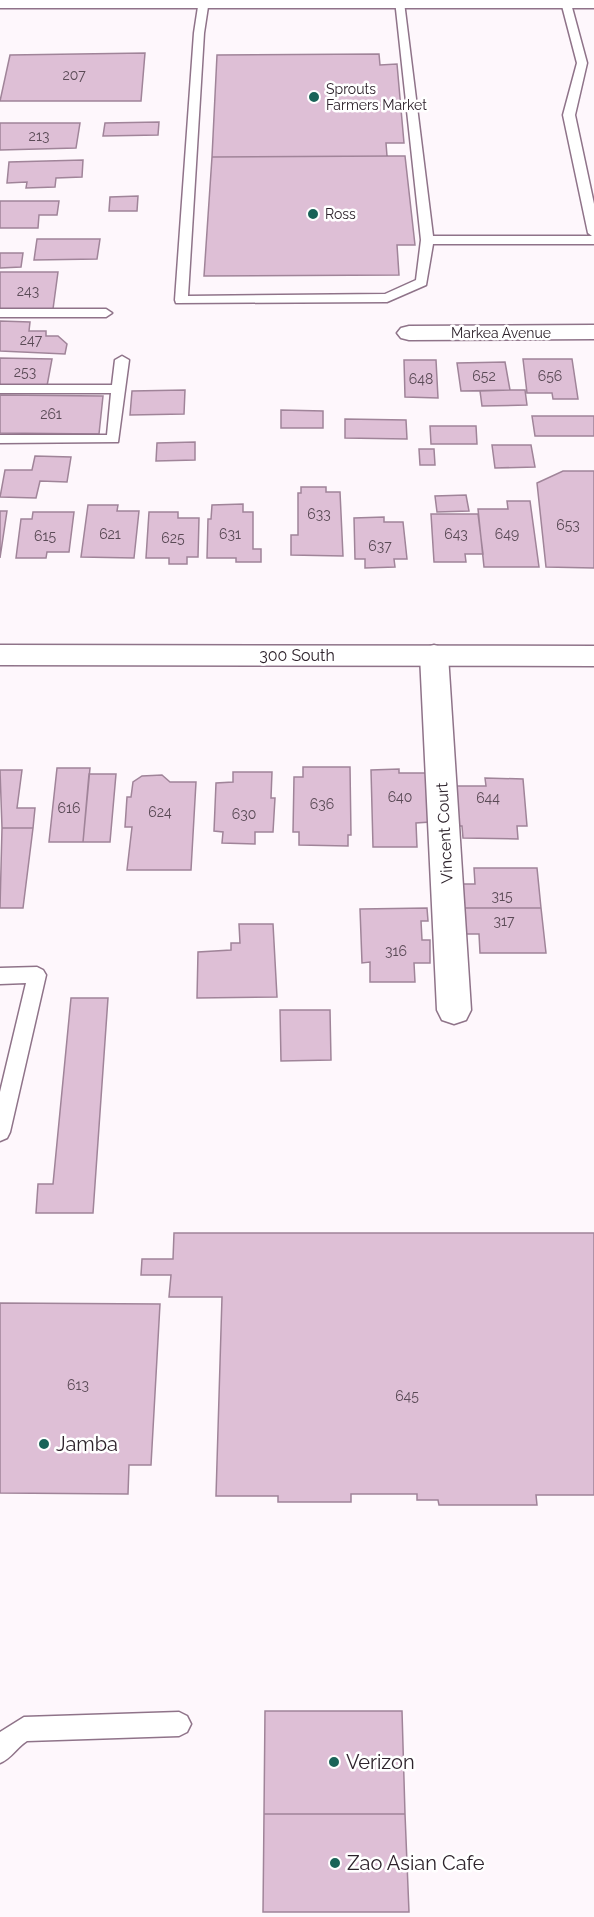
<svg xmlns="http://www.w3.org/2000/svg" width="594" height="1917" viewBox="0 0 594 1917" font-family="Raleway,sans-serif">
  <rect width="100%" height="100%" fill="#fef7fc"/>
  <path fill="#debfd6" stroke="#a08499" stroke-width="1.5" d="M145,53L141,101H0L10,55Z
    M379,54L380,65L397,64L404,143H386L387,156L212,157L217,55Z
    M159,122L158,135L103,136L105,123Z
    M0,123H80L76,148L0,150Z
    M394,156H405L415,245H397L399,275L204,276L212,157Z
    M83,160L82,177L56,178L55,187L26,188L27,182L7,183L9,162Z
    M138,196L137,211H109L110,197Z
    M0,201H59L57,215H39L38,228H0Z
    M37,239H100L97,259L34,260Z
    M0,253H23L21,267L0,268Z
    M0,272H58L53,309L0,310Z
    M0,321L30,322L29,331H46V336H58L67,344L65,354L0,351Z
    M0,358L52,359L47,386H0Z
    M523,359H572L578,399H553L552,393H527Z
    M404,360H436L438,398L405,397Z
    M505,362L510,390L461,391L457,363Z
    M185,390L184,414L130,415L132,391Z
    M510,390H525L527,405L482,406L480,391Z
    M0,395L103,396L99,434L0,433Z
    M281,410L323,411V428H281Z
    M532,416H594V436H535Z
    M345,419L406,420L407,439L345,438Z
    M430,426H476L477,444H431Z
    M195,442V460L156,461L157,443Z
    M492,445H531L535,467L495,468Z
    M419,449H434L435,465H420Z
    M35,456L71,457L67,482L40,481L36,498L0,497L5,470H32Z
    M563,471H594V568L546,567L537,483Z
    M301,487H326V492H340L343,556L291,555V535H298V493H301Z
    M466,495L469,511L437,512L435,496Z
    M507,501H530L539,567H484L478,509H508Z
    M243,504V512H253V549H261V562H236V558H207L208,519H211L212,505Z
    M88,505H118L117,511H139L134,558L81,557Z
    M0,511H7L0,558Z
    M33,512H74L69,552H47L46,558H16L21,519H32Z
    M149,512H178V518H199L198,557H187V564H169V558H146Z
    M431,514H478L483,554H465L466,562H434Z
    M384,517V522H403L407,559H394L395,567L365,568V559H355L354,518Z
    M303,767H350L351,835H348V846L299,845V832H293L294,777H303Z
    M57,768H90L83,842H49Z
    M399,769V773H427L430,822L416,823L417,847H373L371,770Z
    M0,770H22L17,808H35L33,828H2Z
    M233,772H272L271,798H275L273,832H255V844L222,843L223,832L214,831L216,783L233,782Z
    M89,774H116L110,842H83Z
    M162,775L170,782H196L191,870H127L132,827H125L127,797H131L133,782L142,776Z
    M485,778L523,779L527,826H517L518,839L463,838L462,826H445L451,786H486Z
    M2,828H33L23,908H0Z
    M474,868H537L541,908H464L462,884H475Z
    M427,908L428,921H421L422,940H430V963H414L415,982H370V962L362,963L360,909Z
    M464,908H541L546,953H480L479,934H465Z
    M239,924H273L277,997L197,998L198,952L231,950V943H240Z
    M71,998H108L93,1213H36L38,1184H53Z
    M280,1010H330L331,1060L281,1061Z
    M174,1233H594V1495H536L537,1505H439L438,1500H417V1494H351V1502H278V1496H216L222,1297H169L171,1275H141L142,1259H173Z
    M0,1303L160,1304L151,1465H129L128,1494L0,1493Z
    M265,1711H402L405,1814H264Z
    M264,1814H405L409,1912H263Z"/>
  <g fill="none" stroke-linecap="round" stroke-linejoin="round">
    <g stroke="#8f7389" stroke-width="3">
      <path id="service" d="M199,0H209L204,33L188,296L385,294L416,280L421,240L395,0L404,2L433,236H592L588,233L563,115L577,63L561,2L570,0L587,63L575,115L594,204V244H433L426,285L387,302L176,303L175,300L194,33Z
        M0,309H106L112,313L106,317H0Z
        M122,356L129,360L118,442L0,443V435H107L111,393H0V385H112L115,360Z
        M37,967L43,970L46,975L10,1132L7,1138L0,1141V1092L26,983L0,984V968Z
        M179,1712L187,1716L191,1724L187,1732L179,1736L27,1741C16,1748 12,1758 0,1763V1732L24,1717Z"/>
    </g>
    <g stroke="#8f7389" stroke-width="3">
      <path id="minor" d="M594,325V339L409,340L401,338L397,333L401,328L409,326Z
        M434,645L444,648L448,655L471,1010L466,1020L454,1024L442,1020L437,1010L420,655L424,648Z"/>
    </g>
    <g stroke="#8f7389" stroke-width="3">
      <path id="tertiary" d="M0,0H594V8H0Z
        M0,645L594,646V666L0,665Z"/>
    </g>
    <use href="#service" fill="#fff" fill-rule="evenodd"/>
    <use href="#minor" fill="#fff" fill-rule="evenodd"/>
    <use href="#tertiary" fill="#fff" fill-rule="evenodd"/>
  </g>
  <g fill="#196358" stroke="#fff" stroke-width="2">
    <circle cx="314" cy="97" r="6"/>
    <circle cx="313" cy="214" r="6"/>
    <circle cx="44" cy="1444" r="6"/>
    <circle cx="334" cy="1762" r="6"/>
    <circle cx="335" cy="1863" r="6"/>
  </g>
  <g text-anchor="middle" stroke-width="5" stroke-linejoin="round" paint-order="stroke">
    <g font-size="14" fill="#5a4a56">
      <text x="74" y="80">207</text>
      <text x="39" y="141">213</text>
      <text x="28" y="296">243</text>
      <text x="31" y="345">247</text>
      <text x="25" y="377">253</text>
      <text x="484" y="381">652</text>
      <text x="550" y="381">656</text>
      <text x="421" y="384">648</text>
      <text x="51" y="419">261</text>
      <text x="319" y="519">633</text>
      <text x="568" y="530">653</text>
      <text x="110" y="539">621</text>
      <text x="230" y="539">631</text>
      <text x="456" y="539">643</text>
      <text x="507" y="539">649</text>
      <text x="45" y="541">615</text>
      <text x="173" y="543">625</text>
      <text x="380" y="551">637</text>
      <text x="400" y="802">640</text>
      <text x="488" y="803">644</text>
      <text x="322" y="809">636</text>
      <text x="69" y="813">616</text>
      <text x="160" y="817">624</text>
      <text x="244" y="819">630</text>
      <text x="502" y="901">315</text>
      <text x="504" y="926">317</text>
      <text x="396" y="956">316</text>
      <text x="78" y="1390">613</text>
      <text x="407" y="1401">645</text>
    </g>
    <g font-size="14" fill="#2e232c" stroke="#fff" text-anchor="start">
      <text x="326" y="94">Sprouts<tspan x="326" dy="16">Farmers Market</tspan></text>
      <text x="325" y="219">Ross</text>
    </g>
    <g font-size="14" fill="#2e232c" stroke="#fff">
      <text x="501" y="338">Markea Avenue</text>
    </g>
    <g font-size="16" fill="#2e232c" stroke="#fff">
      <text x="297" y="661">300 South</text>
      <text transform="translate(444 833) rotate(-93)" y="6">Vincent Court</text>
    </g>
    <g font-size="20" fill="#2e232c" stroke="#fff" text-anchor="start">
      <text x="56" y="1451">Jamba</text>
      <text x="346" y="1769">Verizon</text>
      <text x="347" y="1870">Zao Asian Cafe</text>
    </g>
  </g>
</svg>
